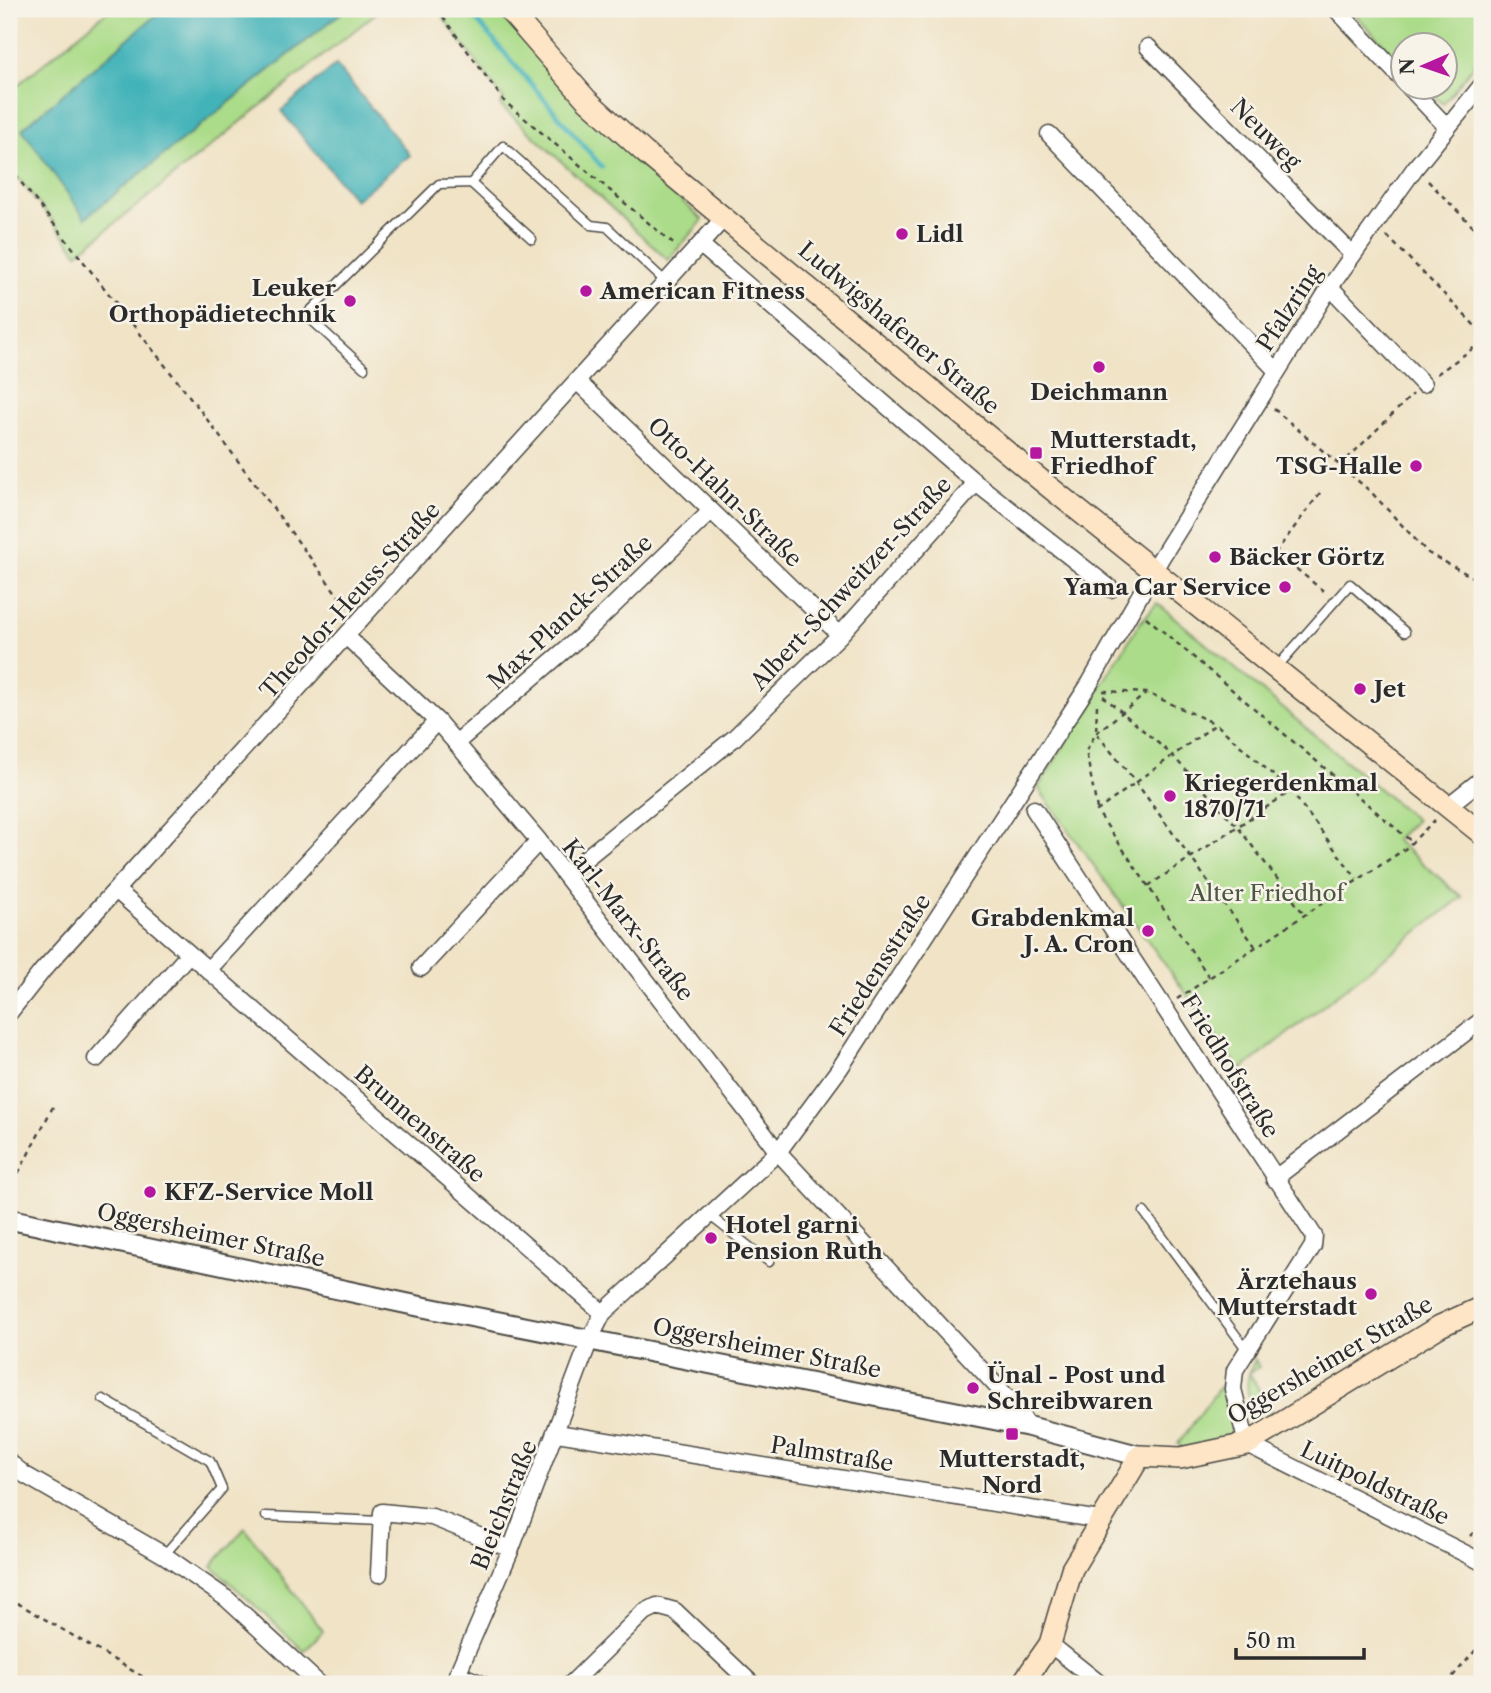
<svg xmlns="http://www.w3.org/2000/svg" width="1491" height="1693" viewBox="0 0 1491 1693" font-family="'Libre Caslon Text',serif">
  <rect width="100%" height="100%" fill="#f7f3e8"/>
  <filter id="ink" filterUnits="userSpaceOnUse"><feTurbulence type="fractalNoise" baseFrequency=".0143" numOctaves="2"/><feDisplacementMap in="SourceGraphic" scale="14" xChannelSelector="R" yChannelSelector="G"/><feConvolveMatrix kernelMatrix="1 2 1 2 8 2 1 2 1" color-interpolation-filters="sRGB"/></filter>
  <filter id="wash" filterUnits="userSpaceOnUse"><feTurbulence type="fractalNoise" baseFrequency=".00686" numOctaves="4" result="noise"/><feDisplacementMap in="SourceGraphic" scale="28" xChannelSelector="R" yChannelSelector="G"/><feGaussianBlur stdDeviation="1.57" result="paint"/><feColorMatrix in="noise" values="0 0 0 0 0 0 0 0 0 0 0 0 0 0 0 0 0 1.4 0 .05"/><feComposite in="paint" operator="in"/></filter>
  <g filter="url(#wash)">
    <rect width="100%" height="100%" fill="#f0e3c6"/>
    <path fill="#abdc89" stroke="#6b845a" stroke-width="2" d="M110,9H381L78,253L9,167V92Z
      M437,9H495L629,152L703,220L668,260L500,105L504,100Z
      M1350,9H1482V55L1443,104L1426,88H1446V46H1404L1403,65Z
      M1157,603L1416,820L1395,840L1462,897L1241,1070L1038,788L1139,624Z
      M1255,1360L1259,1367L1249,1373L1273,1413L1260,1412C1243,1398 1245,1378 1255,1360Z
      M1222,1384L1238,1439L1184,1450L1178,1444Z
      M245,1528L323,1631L304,1651L212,1566Z"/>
    <path fill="#43b3b9" stroke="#376f72" stroke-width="2" d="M163,9H346L85,218L22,129Z
      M336,65L410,155L355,200L281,111Z"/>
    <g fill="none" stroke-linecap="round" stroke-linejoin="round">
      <path stroke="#43b3b9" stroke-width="5" d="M467,9L602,167"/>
    </g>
  </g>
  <g filter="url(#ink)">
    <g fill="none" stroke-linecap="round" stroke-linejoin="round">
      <g stroke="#494742" stroke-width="11">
        <path id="service" d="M532,239L471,183L503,146L591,225L607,227L668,284
          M364,368L306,315L439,184L471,183
          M1276,668L1350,584L1405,632
          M1144,1212L1247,1350
          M709,1215L769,1262
          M103,1399L210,1461L222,1489L164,1555
          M266,1516L381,1521"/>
      </g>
      <g stroke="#494742" stroke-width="19">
        <path id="minor" d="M1336,9L1404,81
          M1148,47L1352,254
          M1410,88L1447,127
          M1049,134L1276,370
          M701,245L976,483L1111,589
          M1330,287L1423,384
          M578,382L840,635
          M347,637L437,721L456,743L539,841L778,1152L1018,1409L1027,1426
          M456,743L586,632L711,511
          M1448,806L1482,779
          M1034,809L1314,1236L1313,1246L1235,1370L1233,1389L1247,1444L1482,1562
          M565,875L733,739L840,635L976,483
          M116,890L603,1313
          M421,968L539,841
          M208,970L437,721
          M9,1013L43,970L724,218
          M96,1059L189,954
          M1274,1179L1482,1020
          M557,1433L1100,1520
          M9,1462L25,1475L164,1555L227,1599L319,1684
          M379,1574L382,1512L432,1517L511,1549
          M1050,1644L1100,1684
          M460,1675L482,1684
          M453,1684L511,1549L590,1339L603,1313L778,1152L840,1068L1090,683L1161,558L1330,287L1415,168L1482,85
          M571,1684L643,1613L657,1606L675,1611L752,1684"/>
      </g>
      <g stroke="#494742" stroke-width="23">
        <path id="tertiary" d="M9,1219L418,1306L1027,1426L1140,1456"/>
      </g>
      <g stroke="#494742" stroke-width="24">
        <path id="secondary" d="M508,9L586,99L644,152L1043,482L1482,834
          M1022,1684L1050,1644L1072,1569L1140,1456L1180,1458L1247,1444L1440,1326L1482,1307"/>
      </g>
      <path stroke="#494742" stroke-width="2.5" stroke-dasharray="5 5" stroke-linecap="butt" d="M437,9L504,101L677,247
        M9,167L197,406L349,610
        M1428,181L1482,236
        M1387,236L1482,333
        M1437,374L1482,342
        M1274,409L1371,492L1428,553L1480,581
        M1340,466L1413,394
        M1320,493L1276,552L1327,594
        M1146,617L1412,842
        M1103,691L1147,693
        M1103,696L1172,755L1237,826L1304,914
        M1097,705L1096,733L1135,781L1255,946
        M1097,809L1086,751L1096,733L1147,693L1216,724
        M1148,886L1097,811L1216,724L1291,791
        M1209,977L1148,886L1291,791L1357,879
        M1177,999L1405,849L1435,820
        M9,1191L55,1103
        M1470,1536L1482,1524
        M9,1598L155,1684
        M1446,1684L1482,1643"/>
      <use href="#service" stroke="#fff" stroke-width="8"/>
      <use href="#minor" stroke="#fff" stroke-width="16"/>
      <use href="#tertiary" stroke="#fff" stroke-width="19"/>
      <use href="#secondary" stroke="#fde5c5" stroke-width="21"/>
    </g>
  </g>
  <g fill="#b5179e" stroke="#f7f3e8" stroke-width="2.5">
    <circle cx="902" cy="234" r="7"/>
    <circle cx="586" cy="291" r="7"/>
    <circle cx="350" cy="301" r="7"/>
    <circle cx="1099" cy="367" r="7"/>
    <rect x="1029" y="446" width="14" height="14" rx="3.5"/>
    <circle cx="1416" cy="466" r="7"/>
    <circle cx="1215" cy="557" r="7"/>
    <circle cx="1285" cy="587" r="7"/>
    <circle cx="1360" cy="689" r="7"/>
    <circle cx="1170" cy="796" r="7"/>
    <circle cx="1148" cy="931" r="7"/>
    <circle cx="150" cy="1192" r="7"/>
    <circle cx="711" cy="1238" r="7"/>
    <circle cx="1371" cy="1294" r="7"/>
    <circle cx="973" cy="1388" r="7"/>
    <rect x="1005" y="1427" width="14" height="14" rx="3.5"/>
  </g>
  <g text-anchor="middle" stroke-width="5" stroke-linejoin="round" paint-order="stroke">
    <g font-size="23" fill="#2b2b2b" stroke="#f7f3e8">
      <text transform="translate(1266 134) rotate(45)" y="8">Neuweg</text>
      <text transform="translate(1289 308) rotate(-57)" y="8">Pfalzring</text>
      <text transform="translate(899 328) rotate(40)" y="8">Ludwigshafener Straße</text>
      <text transform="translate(725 492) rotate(44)" y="8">Otto-Hahn-Straße</text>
      <text transform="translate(851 583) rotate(-47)" y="8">Albert-Schweitzer-Straße</text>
      <text transform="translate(350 600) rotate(-48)" y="8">Theodor-Heuss-Straße</text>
      <text transform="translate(570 612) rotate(-43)" y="8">Max-Planck-Straße</text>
      <text transform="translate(628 920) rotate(52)" y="8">Karl-Marx-Straße</text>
      <text transform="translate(880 965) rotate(-57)" y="8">Friedensstraße</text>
      <text transform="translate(1230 1066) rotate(58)" y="8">Friedhofstraße</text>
      <text transform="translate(420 1124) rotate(41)" y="8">Brunnenstraße</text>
      <text transform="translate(211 1235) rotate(12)" y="8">Oggersheimer Straße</text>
      <text transform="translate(767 1348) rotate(11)" y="8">Oggersheimer Straße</text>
      <text transform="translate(1330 1360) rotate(-30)" y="8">Oggersheimer Straße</text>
      <text transform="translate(832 1454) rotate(9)" y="8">Palmstraße</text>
      <text transform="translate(1375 1483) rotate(26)" y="8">Luitpoldstraße</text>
      <text transform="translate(504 1505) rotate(-68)" y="8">Bleichstraße</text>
    </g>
    <g font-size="23" font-weight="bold" fill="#2b2b2b" stroke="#f7f3e8" text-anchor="start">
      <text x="916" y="242">Lidl</text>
      <text x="336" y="296" text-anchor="end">Leuker<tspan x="336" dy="26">Orthopädietechnik</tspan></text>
      <text x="600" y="299">American Fitness</text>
      <text x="1099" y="400" text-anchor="middle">Deichmann</text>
      <text x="1050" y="448">Mutterstadt,<tspan x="1050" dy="26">Friedhof</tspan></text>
      <text x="1402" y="474" text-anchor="end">TSG-Halle</text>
      <text x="1229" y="565">Bäcker Görtz</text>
      <text x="1271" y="595" text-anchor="end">Yama Car Service</text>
      <text x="1374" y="697">Jet</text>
      <text x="1184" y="791">Kriegerdenkmal<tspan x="1184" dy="26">1870/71</tspan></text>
      <text x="1134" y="926" text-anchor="end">Grabdenkmal<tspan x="1134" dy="26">J. A. Cron</tspan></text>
      <text x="164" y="1200">KFZ-Service Moll</text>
      <text x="725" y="1233">Hotel garni<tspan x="725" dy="26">Pension Ruth</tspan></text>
      <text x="1357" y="1289" text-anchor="end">Ärztehaus<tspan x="1357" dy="26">Mutterstadt</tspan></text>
      <text x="987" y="1383">Ünal - Post und<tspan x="987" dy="26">Schreibwaren</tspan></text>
      <text x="1012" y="1467" text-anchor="middle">Mutterstadt,<tspan x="1012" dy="26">Nord</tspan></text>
    </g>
    <g font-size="23" fill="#4b5742" stroke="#f7f3e8">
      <text x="1267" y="901">Alter Friedhof</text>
    </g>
  </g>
  <rect width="1491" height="1693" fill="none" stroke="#f7f3e8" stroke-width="35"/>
  <g transform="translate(1424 66) rotate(268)"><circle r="33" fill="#f7f3e8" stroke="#a5a39c" stroke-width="2"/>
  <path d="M0-5L12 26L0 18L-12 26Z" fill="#b5179e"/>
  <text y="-10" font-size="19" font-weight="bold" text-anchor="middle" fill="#2b2b2b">N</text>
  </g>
  <path d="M1236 1648v10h128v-10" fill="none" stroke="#2b2b2b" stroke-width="3.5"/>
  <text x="1246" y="1648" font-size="21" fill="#2b2b2b" stroke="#f7f3e8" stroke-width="5" paint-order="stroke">50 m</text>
</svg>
